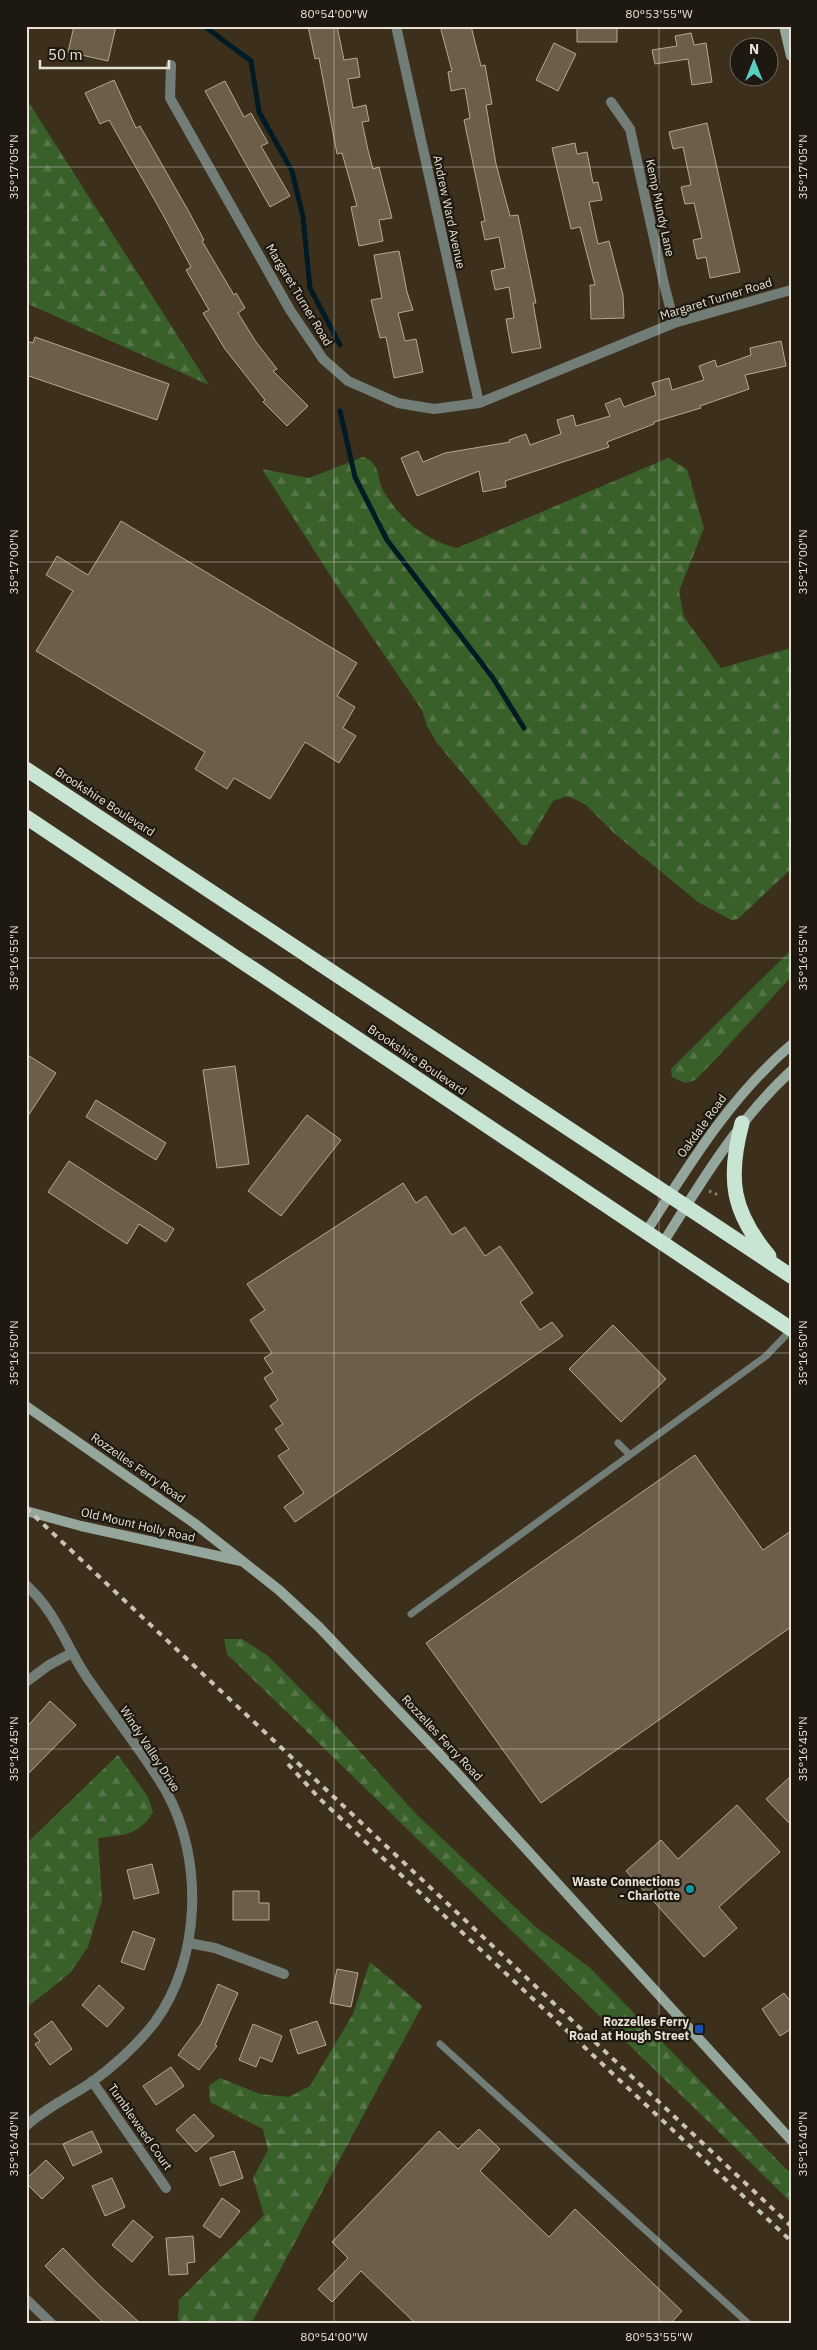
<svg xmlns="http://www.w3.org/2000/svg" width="817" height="2350" viewBox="0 0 817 2350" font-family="'IBM Plex Sans',sans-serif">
  <defs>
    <pattern id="forest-firs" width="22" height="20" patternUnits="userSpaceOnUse" patternTransform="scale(1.25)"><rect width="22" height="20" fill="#396029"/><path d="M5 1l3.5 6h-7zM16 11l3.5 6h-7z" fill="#567647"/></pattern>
  </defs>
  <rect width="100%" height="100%" fill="#3c301c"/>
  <path fill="url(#forest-firs)" d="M26,82L29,103L209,385L26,303Z
    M363,457C382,463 376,481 385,494C403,522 425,540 457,548L668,458L687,469L704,528L679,591L684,617L721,668L791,648V869L738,919L731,920L698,902L615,834L585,804L567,796L553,801L527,845H522L437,743L427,726L422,710L337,586L262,469L309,478Z
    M791,950V977L713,1062L695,1080L685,1083L672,1077L671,1069Z
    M224,1639H242L268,1656L332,1721L416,1814L537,1928L590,1968L791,2174V2202L227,1654Z
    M118,1755L148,1797L153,1812C139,1836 123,1835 98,1838L102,1900L88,1947L70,1973L26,2008V1844Z
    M370,1962L422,2006L251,2324H182L178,2321L179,2300L264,2215L253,2178L268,2150L263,2129L210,2102L209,2086L220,2078L260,2094L289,2097L310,2086L353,2014Z"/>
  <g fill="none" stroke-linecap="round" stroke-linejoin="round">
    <path stroke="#001b25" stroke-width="5" d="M204,26L251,61L259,112L292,171L303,217L310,288L340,345
      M340,411L355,477L387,540L493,678L524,728"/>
  </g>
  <path fill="#6c5e49" stroke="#b7a890" d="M74,26H116L108,61L68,52Z
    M308,26H337L344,60L357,58L360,77L348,79L353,108L366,105L369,121L362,122L368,150L373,169L379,167L392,218L379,220L383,241L359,246L351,207L357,206L342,153L337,154L319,58L315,59Z
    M440,26H471L481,66L485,65L492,104L486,105L496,164L510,216L518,215L536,303H533L541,348L512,353L506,319L514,318L509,287L495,290L491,271L505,268L499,237L485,240L481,222L485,221L464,120L470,118L465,88L451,91L448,72L452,71Z
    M577,26H617V42H577Z
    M691,33L694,45L706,43L712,82L692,85L688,59L655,64L652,50L677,46L675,36Z
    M554,43L576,54L558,91L536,80Z
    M114,80L136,128L140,126L189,212L204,240L202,241L234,295L236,293L245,308L238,313L256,342L277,369L273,371L308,406L287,426L263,402L265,400L225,349L203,313L209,310L186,270L191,267L162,213L109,120L100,124L85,93Z
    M225,81L244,117L251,113L268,143L261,146L290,196L270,207L205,91Z
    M707,123L740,272L710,278L706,257L697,259L693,240L702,238L694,203L685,204L681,187L691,185L683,147L673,149L669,132Z
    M575,143L577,154L587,152L593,183L598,182L602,200L589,202L598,244L609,241L623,295L624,318L591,319L590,285H595L580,227L571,229L552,148Z
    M399,251L407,292L413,310L398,313L405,341L416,339L423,372L394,378L386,337L380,338L371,300L382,298L374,255Z
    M35,337L169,384L157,420L26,375V341L33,343Z
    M781,341L786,366L745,375L749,389L700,406L701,408L654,422V424L607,442L609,447L505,481L506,487L483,492L479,471L417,496L401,458L418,451L423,462L445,453L510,442L509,440L526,434L530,445L561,434L557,420L573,415L576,426L610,416L605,404L620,398L624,407L656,395L652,383L669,378L672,390L704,380L699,366L715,360L717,367L751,355L750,348Z
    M121,521L357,663L337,696L355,707L343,728L356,736L339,763L305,742L270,799L234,778L227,789L195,769L205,752L36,651L73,591L46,575L57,556L88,575Z
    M26,1054L56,1073L26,1119Z
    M235,1066L249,1164L217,1168L203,1070Z
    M96,1100L166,1143L156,1160L86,1117Z
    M307,1115L341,1140L281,1216L248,1191Z
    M69,1161L174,1229L166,1242L139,1224L127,1244L48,1192Z
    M403,1183L416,1203L426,1196L452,1235L465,1227L485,1256L500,1246L533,1293L520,1302L540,1330L552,1322L563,1336L295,1522L284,1507L304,1493L278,1456L289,1449L275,1429L283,1424L270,1406L278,1400L264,1378L273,1372L264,1358L272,1353L250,1320L265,1310L247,1284Z
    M613,1325L666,1379L621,1422L569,1369Z
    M695,1455L763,1550L791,1531V1627L541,1803L426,1643Z
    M50,1701L76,1725L26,1776V1728Z
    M791,1776V1825L766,1799Z
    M737,1805L780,1852L719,1907L737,1928L704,1957L626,1871L661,1840L678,1859Z
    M152,1864L159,1893L134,1899L127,1870Z
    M233,1891H259V1903H269V1920H233Z
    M133,1931L155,1939L144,1970L121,1962Z
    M337,1969L358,1973L351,2007L330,2003Z
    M218,1984L238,1993L215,2045L217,2046L199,2070L178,2055L201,2024Z
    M99,1985L124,2008L107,2027L82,2005Z
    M784,1993L791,2002V2029L780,2036L762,2009Z
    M52,2021L72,2049L50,2065L35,2044L40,2041L34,2034Z
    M317,2021L326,2045L298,2054L290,2030Z
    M253,2024L282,2036L272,2062L260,2057L256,2067L239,2060Z
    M171,2067L184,2086L156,2105L143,2086Z
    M194,2114L214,2136L196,2152L176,2130Z
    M479,2129L500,2149L480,2171L549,2237L575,2209L682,2311L670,2324H416L361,2271L332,2302L318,2289L348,2258L332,2242L439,2131L458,2149Z
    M92,2131L102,2152L73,2166L63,2144Z
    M234,2151L243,2178L220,2186L210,2158Z
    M46,2160L64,2178L42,2199L26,2183V2179Z
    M112,2178L125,2207L105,2216L92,2186Z
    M222,2198L240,2211L220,2238L203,2226Z
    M133,2220L153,2237L132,2262L112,2245Z
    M193,2236L195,2262L187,2263L188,2274L169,2275L166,2238Z
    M63,2248L98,2284L141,2324H105L66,2287L45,2266Z"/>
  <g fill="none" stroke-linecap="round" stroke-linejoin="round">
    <path stroke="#887e6e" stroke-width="3" stroke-dasharray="2.5 4" stroke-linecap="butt" d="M709,1191L721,1196"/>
    <path stroke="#717d76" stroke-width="7" d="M618,1443L630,1455L766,1356L791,1330
      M411,1614L630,1455
      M440,2044L749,2324"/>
    <path stroke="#717d76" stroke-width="10" d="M396,26L479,403
      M171,65L170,98L290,310L323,359L348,381L398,403L434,409L479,403L674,323L791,290
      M611,102L630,129L664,284L674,323
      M26,1585C56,1612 65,1644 86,1676C112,1714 143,1752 166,1791C204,1859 201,1959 155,2022C138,2044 115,2065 92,2082C70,2097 45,2108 26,2126
      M26,1682L49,1665L72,1653
      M189,1943L215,1948L284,1974
      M92,2081L166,2188
      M26,2299L52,2324"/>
    <path stroke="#95a79c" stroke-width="10" d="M784,26L791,56
      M646,1232C689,1165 730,1097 791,1045
      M663,1243C701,1182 738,1120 791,1071
      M26,1406L194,1523L279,1590L319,1627L446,1761L791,2140
      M26,1511L81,1526L241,1561"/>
    <path stroke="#c8e5d4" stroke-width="15" d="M26,769L791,1276
      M26,817L791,1329
      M742,1123C727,1179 732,1212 769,1256"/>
    <path stroke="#cac2b4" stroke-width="4" stroke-dasharray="6 6" stroke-linecap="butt" d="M26,1508L791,2226
      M288,1764L320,1799L791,2241"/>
  </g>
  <path fill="none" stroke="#e9e1d5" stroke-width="1" stroke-opacity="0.45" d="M334,26V2324M659,26V2324M26,167H791M26,562H791M26,958H791M26,1353H791M26,1749H791M26,2144H791"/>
  <circle fill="#0f9aa8" stroke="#1e1910" stroke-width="2" cx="690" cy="1889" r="5"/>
  <rect fill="#1a4fb4" stroke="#1e1910" stroke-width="2" x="694" y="2024" width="10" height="10" rx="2.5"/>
  <g text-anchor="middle" stroke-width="4.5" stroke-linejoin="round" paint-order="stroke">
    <g font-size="12" fill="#e9e1d5" stroke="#1e1910">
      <text transform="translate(660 208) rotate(78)" y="4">Kemp Mundy Lane</text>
      <text transform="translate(449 212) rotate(78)" y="4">Andrew Ward Avenue</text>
      <text transform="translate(299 295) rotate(59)" y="4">Margaret Turner Road</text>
      <text transform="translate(716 299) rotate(-17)" y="4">Margaret Turner Road</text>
      <text transform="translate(105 802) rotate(33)" y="4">Brookshire Boulevard</text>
      <text transform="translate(417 1060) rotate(34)" y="4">Brookshire Boulevard</text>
      <text transform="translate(702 1126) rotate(-54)" y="4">Oakdale Road</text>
      <text transform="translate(138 1468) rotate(35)" y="4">Rozzelles Ferry Road</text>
      <text transform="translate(138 1525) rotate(13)" y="4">Old Mount Holly Road</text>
      <text transform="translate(442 1738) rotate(47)" y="4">Rozzelles Ferry Road</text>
      <text transform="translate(150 1749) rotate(57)" y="4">Windy Valley Drive</text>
      <text transform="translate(140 2127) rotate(55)" y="4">Tumbleweed Court</text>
    </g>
    <g font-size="12" font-weight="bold" fill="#e9e1d5" stroke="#1e1910" text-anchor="end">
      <text x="680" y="1886">Waste Connections<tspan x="680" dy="14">- Charlotte</tspan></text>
      <text x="689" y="2026">Rozzelles Ferry<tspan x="689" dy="14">Road at Hough Street</tspan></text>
    </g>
  </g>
  <rect width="817" height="2350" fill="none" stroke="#1e1910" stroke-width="55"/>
  <g transform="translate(754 62)"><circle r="24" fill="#1e1910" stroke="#6f695f"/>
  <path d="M0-4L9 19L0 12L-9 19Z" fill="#57cec1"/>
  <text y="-8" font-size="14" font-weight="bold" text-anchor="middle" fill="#e9e1d5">N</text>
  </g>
  <path d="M40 60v8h129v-8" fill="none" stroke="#e9e1d5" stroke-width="2.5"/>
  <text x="48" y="60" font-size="15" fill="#e9e1d5" stroke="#1e1910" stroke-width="4" paint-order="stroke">50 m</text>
  <rect x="28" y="28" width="762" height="2294" fill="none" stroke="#e9e1d5" stroke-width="2"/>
  <g font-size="12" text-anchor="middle" fill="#e9e1d5">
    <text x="334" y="18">80°54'00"W</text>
    <text x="659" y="18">80°53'55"W</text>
    <text transform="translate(14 167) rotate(-90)" y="4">35°17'05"N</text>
    <text transform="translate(803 167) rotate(-90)" y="4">35°17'05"N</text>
    <text transform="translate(14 562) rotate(-90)" y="4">35°17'00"N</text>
    <text transform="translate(803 562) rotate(-90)" y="4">35°17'00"N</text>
    <text transform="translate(14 958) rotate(-90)" y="4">35°16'55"N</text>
    <text transform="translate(803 958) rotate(-90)" y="4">35°16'55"N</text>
    <text transform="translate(14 1353) rotate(-90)" y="4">35°16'50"N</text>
    <text transform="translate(803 1353) rotate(-90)" y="4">35°16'50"N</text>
    <text transform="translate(14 1749) rotate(-90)" y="4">35°16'45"N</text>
    <text transform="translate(803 1749) rotate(-90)" y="4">35°16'45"N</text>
    <text transform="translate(14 2144) rotate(-90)" y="4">35°16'40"N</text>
    <text transform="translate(803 2144) rotate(-90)" y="4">35°16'40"N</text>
    <text x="334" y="2341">80°54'00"W</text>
    <text x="659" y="2341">80°53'55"W</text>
  </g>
</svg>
